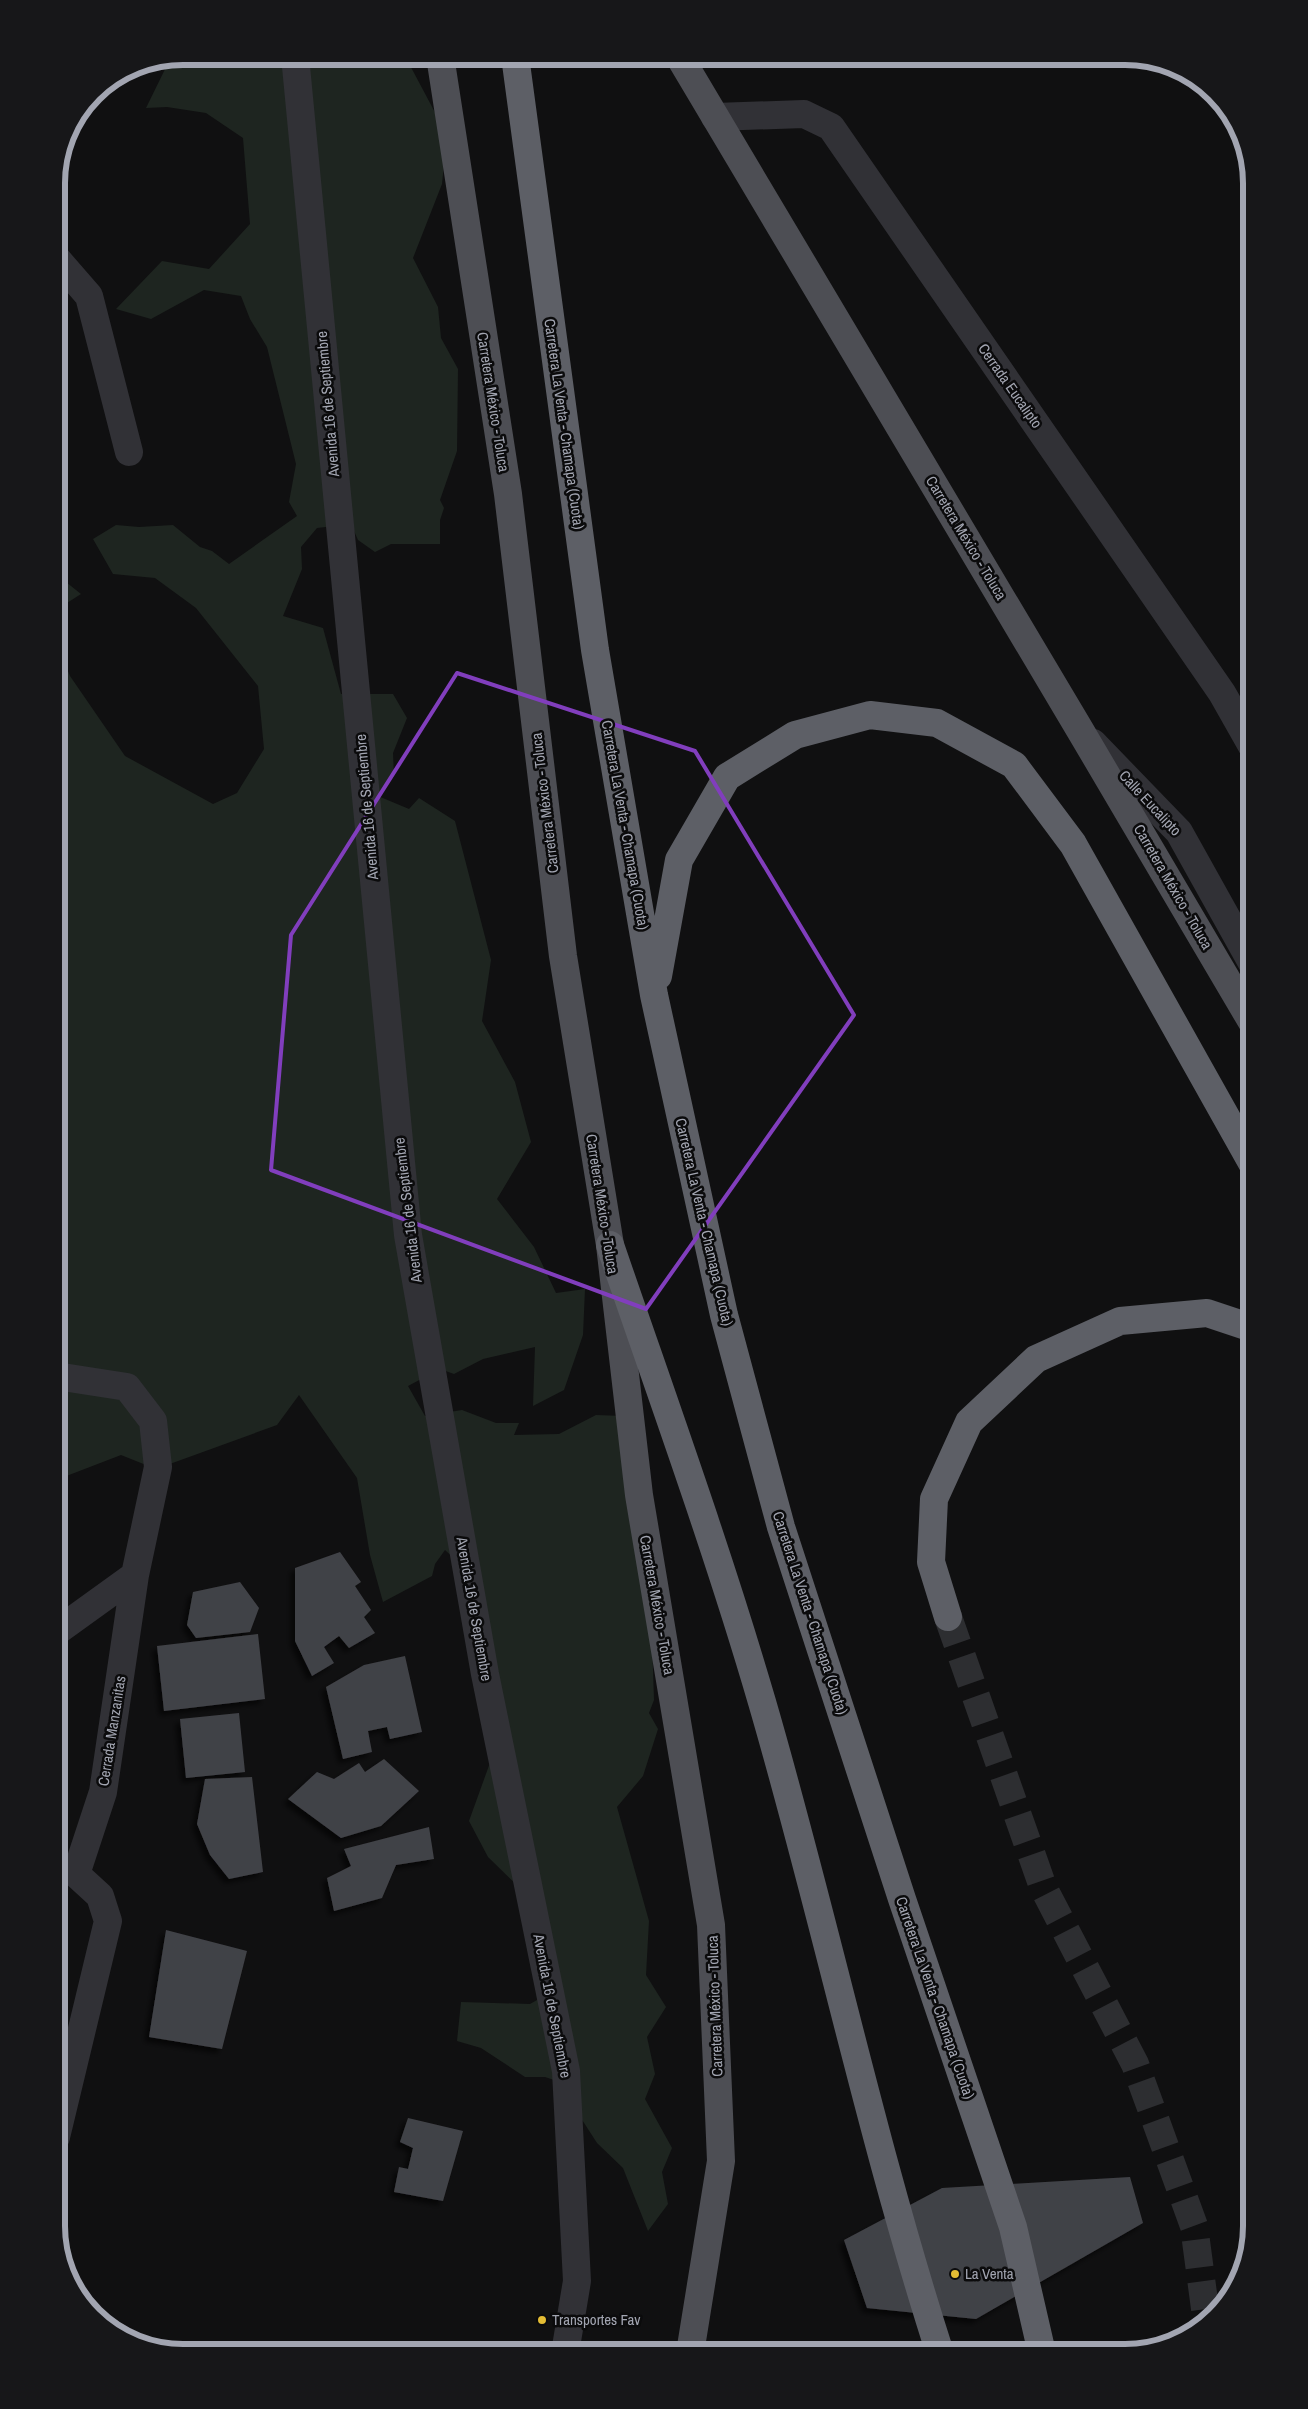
<svg xmlns="http://www.w3.org/2000/svg" width="1308" height="2409" viewBox="0 0 1308 2409" font-family="'Archivo Narrow',sans-serif">
  <defs>
    <filter id="shadow"><feDropShadow dx="-4.5" dy="4.5" stdDeviation="2.5" flood-color="#0009"/></filter>
  </defs>
  <rect width="100%" height="100%" fill="#101011"/>
  <path fill="#1e2520" d="M183,56H405L447,135L442,184L413,258L438,307L441,338L458,369L457,451L440,500L444,508L440,520V544H391L375,552L358,540L351,524L317,528L301,547L302,569L283,616L323,628L341,694H393L407,718L393,753L394,776L378,796L409,809L419,798L455,821L491,960L482,1021L515,1082L531,1142L497,1199L534,1247L556,1293L585,1289L583,1335L564,1390L533,1406L535,1347L483,1359L454,1374L440,1369L408,1386L425,1416L462,1410L496,1423H519L514,1435L559,1434L596,1415L623,1416L652,1640L654,1700L649,1713L658,1729L643,1776L617,1807L649,1921L646,1975L666,2007L647,2037L655,2074L645,2099L672,2148L662,2172L668,2204L648,2231L623,2168L597,2143L557,2081L545,2077H525L481,2048L457,2041L461,2002L530,2004L537,2000L530,1898L488,1857L469,1821L491,1760L471,1574L445,1550L435,1564L432,1576L383,1602L370,1555L357,1478L299,1395L277,1425L156,1469L121,1455L56,1480V642L70,676L125,756L213,804L237,793L264,749L258,686L196,608L155,578L113,574L93,539L116,525L139,527L173,525L200,547L212,551L229,564L297,516L289,502L296,464L267,347L250,319L241,296L204,290L151,319L116,309L162,261L209,269L250,224L243,138L206,113L167,107L146,108L170,59Z
    M56,582H66L81,594L56,610Z"/>
  <path fill="#414247" filter="url(#shadow)" d="M340,1552L361,1582L355,1586L371,1610L364,1617L375,1633L349,1648L339,1636L324,1647L334,1663L312,1676L295,1641V1568Z
    M240,1582L259,1608L250,1632L196,1638L187,1625L193,1592Z
    M258,1634L265,1699L164,1711L157,1646Z
    M405,1656L422,1732L390,1739L387,1727L368,1731L372,1752L343,1759L326,1687L364,1665Z
    M56,1660L65,1661L57,1688H56Z
    M239,1713L245,1772L186,1778L180,1719Z
    M384,1759L419,1791L381,1826L341,1838L288,1799L317,1772L334,1779L359,1763L365,1772Z
    M252,1777L263,1872L229,1879L210,1855L197,1824L205,1779Z
    M429,1827L434,1859L396,1865L382,1898L334,1911L327,1878L351,1866L344,1849Z
    M166,1930L247,1951L222,2049L149,2037Z
    M408,2118L463,2131L443,2201L394,2192L399,2167L408,2169L413,2148L400,2142Z
    M1130,2177L1143,2223L976,2319L867,2308L844,2240L942,2188Z"/>
  <g fill="none" stroke-linecap="round" stroke-linejoin="round">
    <path stroke="#2d2e31" stroke-width="28" stroke-dasharray="28 14" stroke-linecap="butt" d="M948,1617L1043,1887L1135,2064L1194,2226L1206,2316"/>
    <path stroke="#313136" stroke-width="28" d="M295,56L408,1235L485,1674L566,2071L577,2281L565,2353
      M715,117L804,114L831,127L1222,693L1252,746
      M56,258L89,296L129,452
      M1093,743L1179,832L1252,963
      M56,1632L135,1575
      M56,2137L108,1921L100,1896L76,1874L103,1792L135,1575L158,1467L153,1421L127,1387L56,1376"/>
    <path stroke="#4d4e54" stroke-width="28" d="M440,56L508,494L563,956L610,1245L639,1495L711,1925L721,2161L690,2353
      M679,56L1080,730L1252,1022"/>
    <path stroke="#5d5f66" stroke-width="28" d="M515,56L595,650L654,995L724,1315L781,1527L902,1899L1013,2227L1042,2353
      M658,976L679,860L727,777L795,735L870,715L937,723L1014,765L1073,844L1252,1163
      M610,1245C662,1397 717,1548 762,1702C825,1918 871,2139 940,2353
      M948,1617L931,1562L934,1499L969,1422L1036,1359L1120,1321L1207,1313L1252,1328"/>
  </g>
  <path fill="none" stroke="#813ebd" stroke-width="4" stroke-linejoin="round" d="M457,673L695,751L854,1015L646,1309L271,1170L291,935Z"/>
  <g fill="#e4bc34" stroke="#0b0b0c" stroke-width="2">
    <circle cx="955" cy="2274" r="5"/>
    <circle cx="542" cy="2320" r="5"/>
  </g>
  <g text-anchor="middle" stroke-width="5" stroke-linejoin="round" paint-order="stroke">
    <g font-size="15" fill="#a2a5b1" stroke="#0b0b0c">
      <text transform="translate(1010 386) rotate(55)" y="5">Cerrada Eucalipto</text>
      <text transform="translate(493 402) rotate(81)" y="5">Carretera México - Toluca</text>
      <text transform="translate(328 404) rotate(-95)" y="5">Avenida 16 de Septiembre</text>
      <text transform="translate(564 424) rotate(82)" y="5">Carretera La Venta - Chamapa (Cuota)</text>
      <text transform="translate(966 538) rotate(59)" y="5">Carretera México - Toluca</text>
      <text transform="translate(545 803) rotate(-97)" y="5">Carretera México - Toluca</text>
      <text transform="translate(1150 803) rotate(47)" y="5">Calle Eucalipto</text>
      <text transform="translate(367 807) rotate(-95)" y="5">Avenida 16 de Septiembre</text>
      <text transform="translate(625 825) rotate(80)" y="5">Carretera La Venta - Chamapa (Cuota)</text>
      <text transform="translate(1173 887) rotate(60)" y="5">Carretera México - Toluca</text>
      <text transform="translate(602 1204) rotate(81)" y="5">Carretera México - Toluca</text>
      <text transform="translate(408 1210) rotate(-97)" y="5">Avenida 16 de Septiembre</text>
      <text transform="translate(704 1222) rotate(77)" y="5">Carretera La Venta - Chamapa (Cuota)</text>
      <text transform="translate(657 1605) rotate(80)" y="5">Carretera México - Toluca</text>
      <text transform="translate(474 1609) rotate(80)" y="5">Avenida 16 de Septiembre</text>
      <text transform="translate(810 1613) rotate(72)" y="5">Carretera La Venta - Chamapa (Cuota)</text>
      <text transform="translate(112 1731) rotate(-81)" y="5">Cerrada Manzanitas</text>
      <text transform="translate(935 1998) rotate(71)" y="5">Carretera La Venta - Chamapa (Cuota)</text>
      <text transform="translate(552 2006) rotate(79)" y="5">Avenida 16 de Septiembre</text>
      <text transform="translate(715 2006) rotate(-92)" y="5">Carretera México - Toluca</text>
    </g>
    <g font-size="15" fill="#a2a5b1" stroke="#0b0b0c" text-anchor="start">
      <text x="965" y="2279">La Venta</text>
      <text x="552" y="2325">Transportes Fav</text>
    </g>
  </g>
  <path d="M0 0H1308V2409H0ZM183 65H1125A118 118 0 0 1 1243 183V2226A118 118 0 0 1 1125 2344H183A118 118 0 0 1 65 2226V183A118 118 0 0 1 183 65Z" fill="#171719" fill-rule="evenodd"/>
  <path fill="none" stroke="#a2a5b1" stroke-width="6" d="M183 65H1125A118 118 0 0 1 1243 183V2226A118 118 0 0 1 1125 2344H183A118 118 0 0 1 65 2226V183A118 118 0 0 1 183 65Z"/>
</svg>
